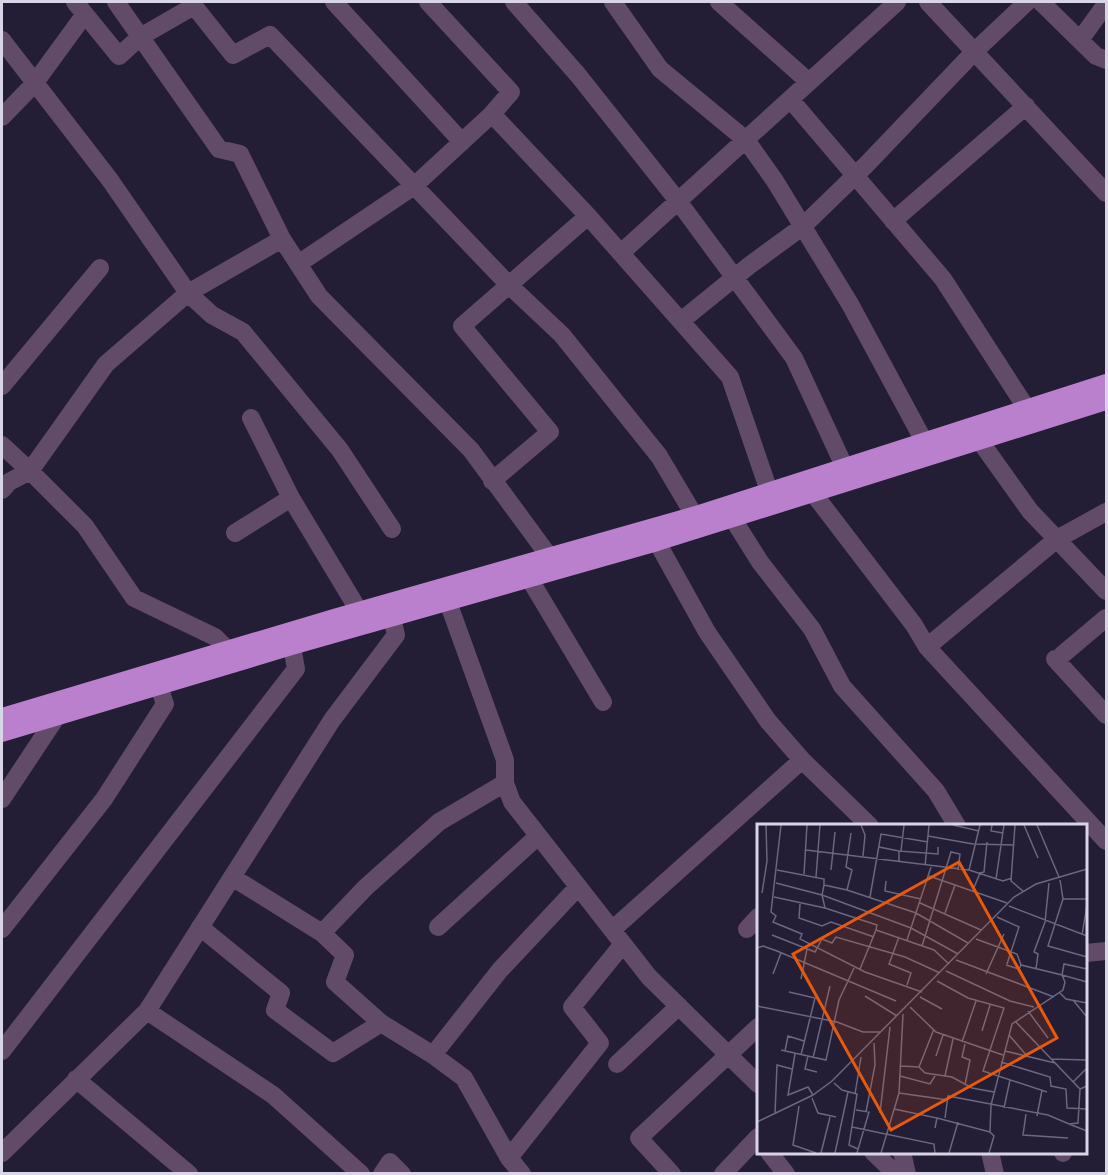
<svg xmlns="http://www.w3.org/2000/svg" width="1108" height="1175" viewBox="0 0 1108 1175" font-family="'Fira Sans',sans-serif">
  <rect width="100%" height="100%" fill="#231d36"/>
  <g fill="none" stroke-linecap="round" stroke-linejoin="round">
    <path stroke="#624a69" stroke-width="18" d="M75,2L119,56L140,37L194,6L233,55L270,35L509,285L562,335L659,456L694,515
      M116,2L219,149L240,154L282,239L319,296L471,450L549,556
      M334,2L462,142
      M428,2L511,92L492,114L588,216L730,377L769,491
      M514,2L578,75L678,201L794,358L845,468
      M613,2L660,69L746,140L775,181L850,304L925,443
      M719,2L809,82
      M928,2L1106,193
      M1041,2L1096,56L1106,60
      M2,40L110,180L188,293L212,315L243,332L340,450L392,529
      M1080,40L1106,4
      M790,99L943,279L1027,409
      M2,117L34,84L85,14
      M893,221L1026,106
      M621,253L897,2
      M298,264L414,186L492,114
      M681,321L750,265L802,227L866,165L975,51L1027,2
      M2,386L100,268
      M251,418L291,498L359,611
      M980,441L1030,511L1106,591
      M2,445L30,471L85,526L134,598L215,637L228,650
      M492,481L550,432L462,326L588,216
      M2,490L9,482L30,471L106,364L188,293L282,239
      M813,493L914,625L927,647L1106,841
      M733,519L760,562L812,629L842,686L936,791L957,826
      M235,533L291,498
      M657,542L707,632L768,721L802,760L870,826
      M529,578L603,702
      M448,602L505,760V783L512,802L649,977L758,1084
      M927,647L1057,539L1106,512
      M1062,655L1106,618
      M1055,659L1106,715
      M2,799L57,716
      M232,877L322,933L366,887L439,822L505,783
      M200,927L281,993L275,1010L333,1053L381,1023
      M438,927L538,836
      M2,929L104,799L165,704L159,686
      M747,929L758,917
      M612,930L802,760
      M322,933L345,955L335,982L381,1023L433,1055L464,1078L509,1158L522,1174
      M1086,953L1106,951
      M147,1011L273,1095L361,1174
      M2,1051L296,669L292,646
      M433,1055L500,970L577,888
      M617,1064L679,1006
      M76,1079L189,1174
      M769,1152L786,1174
      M873,1152L896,1174
      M902,1152L907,1174
      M990,1152L995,1174
      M1063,1152V1153
      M2,1153L147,1011L332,720L396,635L392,618
      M509,1158L600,1043L572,1007L623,944
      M382,1174L390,1162L402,1174
      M672,1174L639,1138L758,1027
      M723,1174L758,1137"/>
    <path stroke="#bb80cd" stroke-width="18" d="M2,717L337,617L696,515L1106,383
      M2,733L292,646L657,542L1106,401"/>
  </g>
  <g transform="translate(757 824)">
    <rect width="330" height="330" fill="#231d36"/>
    <path fill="none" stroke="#6b677d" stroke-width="1.5" d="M24,1L14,88L19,92L16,98L45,110L43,115L108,148L165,168M104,1L108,11L106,32M196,1L222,7M235,1L234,7L246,9M258,1L254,57L266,67M267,1L281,34M280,1L302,53M171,12L216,20L257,21M122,23L142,27M49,26L212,46L246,57L255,54M144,27L147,1M142,38V27L181,30V23M168,42L172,1M20,46L67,55V61M74,46L78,8M212,46L223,1M47,50L50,1M172,52L250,79M59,53L63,1M239,55L247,1M303,56L306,75L291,122L330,133M129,57L128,67L164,75M19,59L65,71L67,61L90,66L159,89L211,119M90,66L95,46L89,43L94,9M216,66L223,49L227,48L230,18M5,69L10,37L9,1M17,73L68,84L120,101L119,106L177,126L192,140M113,73L124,10L171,18M306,75H330M163,79L224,106M43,80L42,94L65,102L74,98L117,113M252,82L330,112M68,84L65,71L154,104L201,130M188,89L198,61M240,93L262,103L250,140M15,111L58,128L65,115L75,119L79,113L148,133L183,149M325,111L330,81M142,113L132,140L154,149L150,161M219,115L260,130L264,141L305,151L308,158L306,166L255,200L234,281L233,308L237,312L232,329M150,116L174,43M165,122L194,28L203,30L201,46M0,124L6,122L20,127L139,177M199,136L297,173M249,141L262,145L264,141M103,145L119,106M279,145L281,130L277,128L288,98L292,59M330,145L307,140L305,151L330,158M189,147L253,177L277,183M16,150L24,129M229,150L247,110M44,155L50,125M180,157L211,174L247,184L226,247L290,268M32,168L58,174L44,231M303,169L309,175L330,179M108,172L140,192M163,173L185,185M316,176L330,193M0,182L80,198L106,208H124M153,183L179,208L246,231M271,187L291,214M258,197L323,265L330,262M225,207L233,181M252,211L270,232M205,218L219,177M208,220L205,233L213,236L208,261M24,226L69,236L82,176L98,142M28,227L31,212L47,217M248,227L298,239M38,230L31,271L51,263L56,271M51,232L48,245L60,248M179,232L186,211M56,234L73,162M294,235L330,236M244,238L293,253L294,262L309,265L310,284L330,285M144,242L162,243L177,205M162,243L168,249L195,253L215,264L237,268M143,252L173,260L178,252M188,252L196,215M316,258L330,244M77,259L85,266L100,270L92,321L101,325M142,269L191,276M98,270L104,233M55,274L61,289L79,293M42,282L36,321L59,329M247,284L253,256M137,285L180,294L178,304M99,286L112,288L100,329M109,288L118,241L117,219M123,289L133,203M18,290L20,241L35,245M269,290L266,311L311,314M280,292L285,266M180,294L233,308M188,294L191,272L291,291L312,300L321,299L323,265M0,298L56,271L75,257L257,73L279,60L330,45M312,300L330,307M95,303L177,320L178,329M64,329L73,293M78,329L91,268M124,329L142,269L146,190M192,329L201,298"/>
    <path fill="#e8590c" fill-opacity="0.15" stroke="#e8590c" stroke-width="3" d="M202,38L300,214L134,306L36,130Z"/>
    <rect width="330" height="330" fill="none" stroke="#d8d5e7" stroke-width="3"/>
  </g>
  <rect width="1108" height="1175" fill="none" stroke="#d8d5e7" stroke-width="6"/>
</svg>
